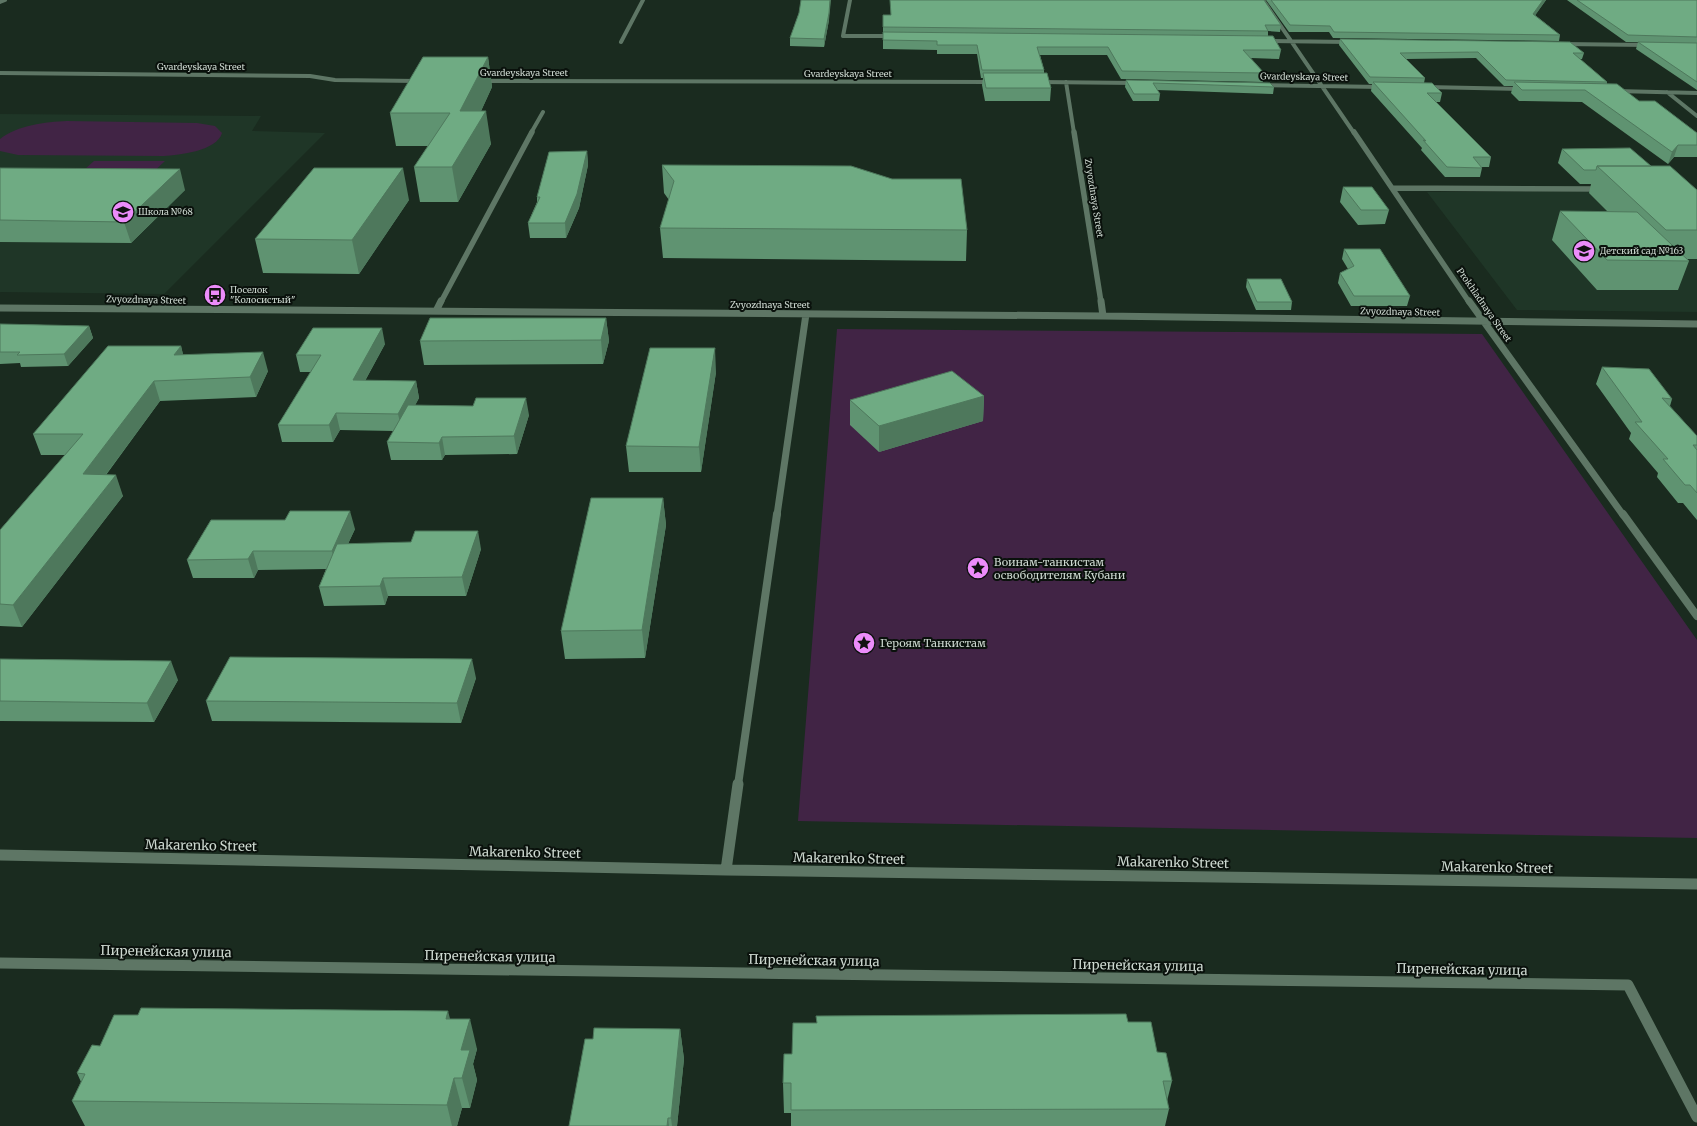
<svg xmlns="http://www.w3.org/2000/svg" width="1697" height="1126" viewBox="0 0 1697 1126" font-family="Merriweather,serif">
  <rect width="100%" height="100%" fill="#1a2b1f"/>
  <path fill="#1f3627" d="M0,114L261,116L252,131L325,133L164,294L0,292Z
    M1697,191V312L1517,310L1427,192Z"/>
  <path fill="#412445" d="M67,121L197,123L215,126L222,133C217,151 179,155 164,156L18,155L0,151V139C18,125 45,122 67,121Z
    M94,161H165L149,176H77Z
    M837,329L1482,334L1697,640V838L798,821Z"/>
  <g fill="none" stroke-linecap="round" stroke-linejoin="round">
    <path stroke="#5e7665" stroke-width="4" d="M850,0L843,36H892
      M1263,0L1354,133
      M1266,41L1350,42
      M621,42L643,0
      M1562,44L1648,45
      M0,73L310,76L335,80L418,81
      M482,81L992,82
      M1040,82L1136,83
      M1066,82L1074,133
      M1262,85L1382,87
      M1426,87L1522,89
      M1616,91L1697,93
      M1667,92L1697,116
      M531,133L543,112"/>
    <path stroke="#5e7665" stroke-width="5.5" d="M1074,132L1101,302
      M1354,132L1469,302
      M1392,188L1600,189
      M441,302L532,132"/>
    <path stroke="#5e7665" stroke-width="7" d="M1101,301L1103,316
      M1469,301L1623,515
      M0,308L1103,316L1697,324
      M436,311L441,301
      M777,515L806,314"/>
    <path stroke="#5e7665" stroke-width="8" d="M1623,514L1697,616
      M738,785L777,514"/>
    <path stroke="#5e7665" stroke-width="11" d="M0,855L726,870L1697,884
      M726,870L738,784
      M0,963L1628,985L1697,1117"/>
    <path stroke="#5e7665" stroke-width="4" d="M0,2L5,0"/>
  </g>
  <path fill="#5f9371" d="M1266,0H1546L1535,15L1560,35L1559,41L1333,38L1329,32H1289Z
    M1567,0H1697V90L1636,49L1638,42L1687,43L1626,42Z
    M799,13L829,20L824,47L790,46V38Z
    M883,15L1281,25L1280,32L1268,31V36L1281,50L1279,59L1251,58L1264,73L1263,82L1121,79L1107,55H1040L1044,70V73L1051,88L1050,101H985L982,85L983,78H981L977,54H937V50L883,49Z
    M1340,39L1584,53L1582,59H1580L1607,82V84L1697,133V157H1674L1668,164L1582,102L1519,101L1511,93L1513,86H1504L1476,58L1406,59L1425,78L1424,83L1442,93L1440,102H1436L1491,157L1489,167H1481L1482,168L1480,177H1445L1421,150L1422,148L1371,91L1372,84H1369L1339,45Z
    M488,57L492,87L481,111L491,144L458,202H420L414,167L428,146H396L390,113Z
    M1126,80L1274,87L1273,94L1157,90L1160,94L1159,101H1133L1125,87Z
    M1562,149L1651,166L1697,190V259H1687L1689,261L1678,290H1597L1552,240L1560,211L1608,212L1589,193L1591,184H1580L1558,163Z
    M587,151L588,165L579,208L566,238H530L528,223L537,202V197Z
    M662,165L967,230L966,261L663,258L660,228L669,200L664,193Z
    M0,168L185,190L131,243L0,242Z
    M1343,187L1389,210L1385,224L1358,225L1340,202Z
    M409,200L359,274L263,273L255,239Z
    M1344,249L1410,296L1407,306H1351L1338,283L1340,273L1348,269L1342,259Z
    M1247,279L1292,302L1291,310H1256L1246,287Z
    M606,318L609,341L603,364L424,365L420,341Z
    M0,324L89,326L93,338L68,366L21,367L20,363L0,364Z
    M385,344L365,381H416L419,398L415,405L529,415L517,454L445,455L442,460H391L387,442L394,431L340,430L333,442H282L278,425L311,372H300L296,355Z
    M181,346L183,355L268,371L256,397L160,401L106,475L123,496L22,627L0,626V530L65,455H41L33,434Z
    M1602,367L1672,399L1670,406L1697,436V520L1683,503H1678L1657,477L1658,473L1629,439L1631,433L1596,384Z
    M716,372L701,472H629L626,446Z
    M984,396L983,421L879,452L850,425V400Z
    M663,498L666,525L645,658L565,659L561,631Z
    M355,529L348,544L481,549L466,596H388L385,605L324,606L319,587L326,569L258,570L254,578H193L187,560Z
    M0,659L178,680L154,722L0,721Z
    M476,678L461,723L212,721L206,701Z
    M450,1019L477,1049L473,1064L477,1080L470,1108H462L457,1126H85L72,1101L81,1082L77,1073Z
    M1128,1022L1157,1052L1172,1081L1167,1101L1169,1109L1165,1126H791V1113H784L783,1083L792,1054Z
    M680,1029L684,1059L677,1126H569L593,1039Z"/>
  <path fill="#4e785c" d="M830,0H831L829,20L824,47V39Z
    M1543,0H1546L1532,20L1533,14Z
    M488,57L492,87L466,144L460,111Z
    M486,111L491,144L458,202L452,167Z
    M1678,145L1674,157L1668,164L1672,152Z
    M587,151L588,165L579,208L566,238L565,223Z
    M403,168L409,200L359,274L352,240Z
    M180,169L185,190L131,243L124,222Z
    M606,318L609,341L603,364L601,340Z
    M89,326L93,338L68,366L64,354Z
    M382,328L385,344L356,397L353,380Z
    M181,346L186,366L174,355Z
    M715,348L716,372L701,472L699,447Z
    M263,352L268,371L256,397L250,377Z
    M154,381L160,401L90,496L83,474Z
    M416,381L419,398L402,431L398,414Z
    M984,396L983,421L879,452V426Z
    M526,398L529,415L517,454L514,436Z
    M336,413L340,430L333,442L329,425Z
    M442,437L445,455L442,460L439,443Z
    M116,475L123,496L22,627L13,605Z
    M663,498L666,525L645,658L642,630Z
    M350,511L355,529L336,569L332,551Z
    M478,531L481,549L466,596L462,577Z
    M253,551L258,570L254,578L248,559Z
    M383,578L388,596L385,605L380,586Z
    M472,659L476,678L461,723L457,703Z
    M171,661L178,680L154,722L147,703Z
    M448,1011L456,1041L446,1019Z
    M470,1019L477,1049L473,1064L477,1080L470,1108L462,1078L461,1050Z
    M680,1029L684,1059L677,1126H672L671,1118Z
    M454,1078L462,1108L457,1126H452L447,1105Z
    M668,1118L669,1126H667Z"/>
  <path fill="#6fab83" stroke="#4e785c" d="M801,0H830L829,13L824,39L790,38L799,13Z
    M890,0H1264L1281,25H1265L1268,31L883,27V15H891Z
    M1271,0H1543L1533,14L1560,35L1334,32L1330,26L1290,25Z
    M1577,0H1697V37L1628,35Z
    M883,32L1273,36L1281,50H1243L1264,73L1122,71L1108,47H1037L1044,70H982L977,45H937V41L883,40Z
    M1340,39L1570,42L1584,53H1573L1607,82L1506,80L1478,52L1400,53L1425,78L1370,77Z
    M1638,42L1697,43V82Z
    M423,57H488L460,111H486L452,167H414L450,113H390Z
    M983,73H1047L1051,88H986Z
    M1126,80L1270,83L1274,87L1153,83L1160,94H1134Z
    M1373,82L1432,83L1442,93H1427L1491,157H1473L1482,168L1447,167L1423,140L1426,141Z
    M1514,82L1617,84L1639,101H1655L1697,133V145H1678L1672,152L1585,90H1522Z
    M1630,148L1651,166H1597L1596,170H1584L1562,149Z
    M587,151L577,194L565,223H528L540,197H537L549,152Z
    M662,165L851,166L892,179H961L967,230L660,228L674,181Z
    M1597,166H1670L1697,190V230H1666Z
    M0,168L180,169L124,222L0,220Z
    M314,168H403L352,240L255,239Z
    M1343,187H1372L1389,210H1361Z
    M1560,211L1637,212L1689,261L1607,260Z
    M1344,249H1380L1410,296H1354L1340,273L1354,266Z
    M1247,279H1281L1292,302H1257Z
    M430,318H606L601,340L420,341Z
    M0,324L89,326L64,354L17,355L20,352H0Z
    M313,328H382L353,380L416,381L398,414L336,413L329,425H278L321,355H296Z
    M108,346H181L174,355L263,352L250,377L154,381L83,474L116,475L13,605L0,604V530L83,434H33Z
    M650,348H715L699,447L626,446Z
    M1602,367L1649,369L1672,399L1662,398L1697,436V445H1693L1697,450V493L1690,485H1685L1663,459H1668L1635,422H1642Z
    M952,371L984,396L879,426L850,400Z
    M476,398H526L514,436L442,437L439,443L387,442L408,405L473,406Z
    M591,498H663L642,630L561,631Z
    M290,511H350L332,551H253L248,559L187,560L211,520H285Z
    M415,531H478L462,577L383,578L380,586L319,587L337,544L411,542Z
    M230,657L472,659L457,703L206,701Z
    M0,659L171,661L147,703L0,701Z
    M141,1008L448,1011L446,1019H470L461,1050H470L462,1078H454L447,1105L72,1101L85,1074L77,1073L92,1045L100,1046L114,1015H138Z
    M1126,1014L1128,1022H1151L1157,1052L1166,1053L1172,1081H1163L1169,1109L791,1110V1083H783L784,1054H792L793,1023H817L816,1016Z
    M594,1028L680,1029L671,1118H668L667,1126H569L585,1039H593Z"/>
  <defs>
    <g id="school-disc" transform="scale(1.15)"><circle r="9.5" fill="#ec8cfa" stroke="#0a110c"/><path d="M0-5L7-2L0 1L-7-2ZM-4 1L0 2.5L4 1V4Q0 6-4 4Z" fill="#111"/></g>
    <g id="bus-disc" transform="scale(1.15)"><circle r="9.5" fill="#ec8cfa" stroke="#0a110c"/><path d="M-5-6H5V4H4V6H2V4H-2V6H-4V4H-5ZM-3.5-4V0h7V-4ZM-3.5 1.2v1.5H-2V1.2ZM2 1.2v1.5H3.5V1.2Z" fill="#111"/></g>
    <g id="sight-disc" transform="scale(1.15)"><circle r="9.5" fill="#ec8cfa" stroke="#0a110c"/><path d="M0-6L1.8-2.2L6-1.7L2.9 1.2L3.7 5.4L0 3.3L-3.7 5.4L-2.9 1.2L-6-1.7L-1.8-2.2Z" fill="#111"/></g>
  </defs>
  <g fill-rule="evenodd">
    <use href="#school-disc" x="123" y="212"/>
    <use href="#school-disc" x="1584" y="251"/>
    <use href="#bus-disc" x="215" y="295"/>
    <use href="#sight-disc" x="978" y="568"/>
    <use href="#sight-disc" x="864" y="643"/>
  </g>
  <g text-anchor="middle" stroke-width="4" stroke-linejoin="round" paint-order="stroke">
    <g font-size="9" fill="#cdd8d0" stroke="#0a110c">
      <text x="201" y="70">Gvardeyskaya Street</text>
      <text x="524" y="76">Gvardeyskaya Street</text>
      <text x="848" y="77">Gvardeyskaya Street</text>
      <text transform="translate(1304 77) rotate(1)" y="3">Gvardeyskaya Street</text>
      <text transform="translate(1094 198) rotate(81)" y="3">Zvyozdnaya Street</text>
      <text transform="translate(146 300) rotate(1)" y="3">Zvyozdnaya Street</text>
      <text x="770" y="308">Zvyozdnaya Street</text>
      <text transform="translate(1484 305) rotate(55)" y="3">Prokhladnaya Street</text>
      <text transform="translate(1400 312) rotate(1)" y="3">Zvyozdnaya Street</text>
    </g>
    <g font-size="9" fill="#cdd8d0" stroke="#0a110c" text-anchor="start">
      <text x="138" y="215">Школа №68</text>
      <text x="1600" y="254">Детский cад №163</text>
      <text x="230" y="293">Поселок<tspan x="230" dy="10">"Колосистый"</tspan></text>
    </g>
    <g font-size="11" fill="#cdd8d0" stroke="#0a110c" text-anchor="start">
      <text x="994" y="566">Воинам-танкистам<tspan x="994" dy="13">освободителям Кубани</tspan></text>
      <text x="880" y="647">Героям Танкистам</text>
    </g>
    <g font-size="13" fill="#cdd8d0" stroke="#0a110c">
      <text transform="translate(201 845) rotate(1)" y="5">Makarenko Street</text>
      <text transform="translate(525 852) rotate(1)" y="5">Makarenko Street</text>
      <text transform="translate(849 858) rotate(1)" y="5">Makarenko Street</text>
      <text transform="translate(1173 862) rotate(1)" y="5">Makarenko Street</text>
      <text transform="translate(1497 867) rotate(1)" y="5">Makarenko Street</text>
      <text transform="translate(166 951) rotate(1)" y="5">Пиренейская улица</text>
      <text transform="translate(490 956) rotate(1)" y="5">Пиренейская улица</text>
      <text transform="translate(814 960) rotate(1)" y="5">Пиренейская улица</text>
      <text transform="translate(1138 965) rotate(1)" y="5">Пиренейская улица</text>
      <text transform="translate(1462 969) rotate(1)" y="5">Пиренейская улица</text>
    </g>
  </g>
</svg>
